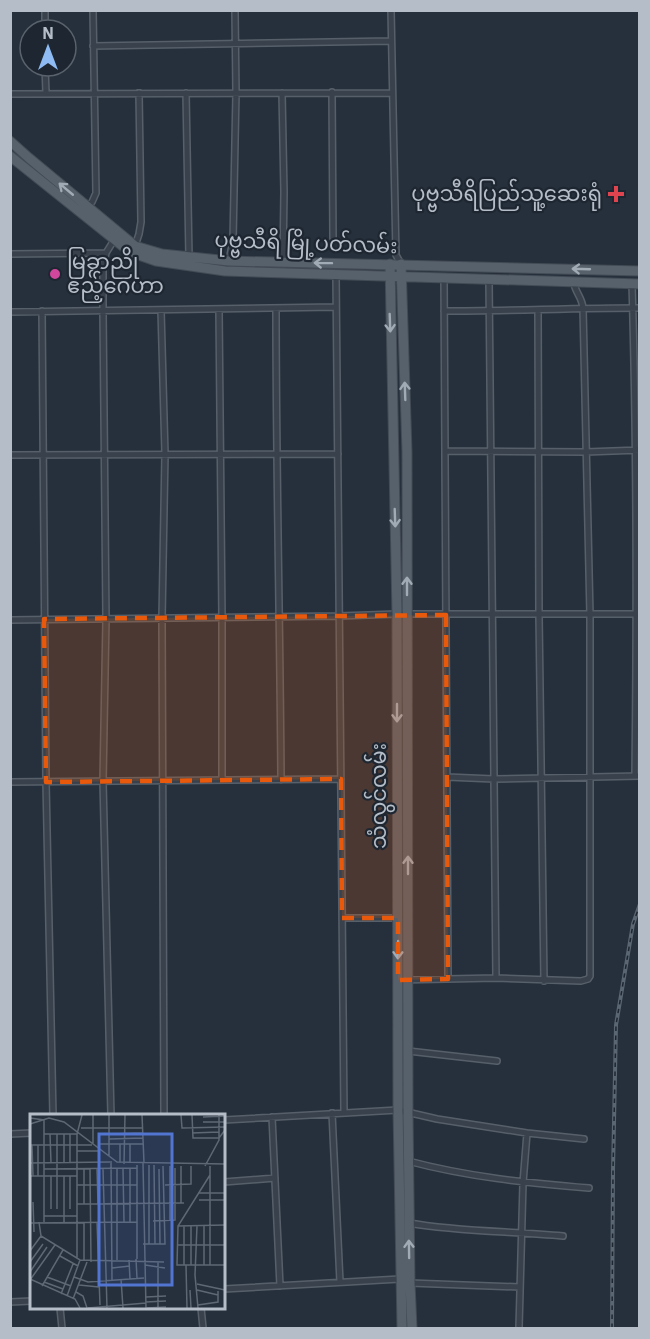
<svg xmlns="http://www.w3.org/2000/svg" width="650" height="1339" viewBox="0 0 650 1339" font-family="'IBM Plex Sans','Noto Sans Myanmar',sans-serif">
  <rect width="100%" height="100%" fill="#25303c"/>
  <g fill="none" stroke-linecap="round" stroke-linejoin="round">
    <g stroke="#57606a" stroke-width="8">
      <path id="minor" d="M45,10V30
        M391,10L396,255L401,264
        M93,46L391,41
        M45,66L46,93
        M332,92L333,238
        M186,93L189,257
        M282,93L284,192L283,262
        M10,94L392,93
        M86,206L92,202L96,193L93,10
        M135,246L139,234L141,222L139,93
        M10,254L106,253
        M229,261L233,240L236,93L235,10
        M336,275L344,1112
        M444,278L448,979
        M489,280L496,978
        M632,284C637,448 637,612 635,776
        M276,308C276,465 280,622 281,780
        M219,309L222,618V780
        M161,310L165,454L162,618L164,1116
        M538,310L539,615L544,981
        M42,311L46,782L53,1116
        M444,311C510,311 574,308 640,308
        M10,312L336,307
        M446,451L586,452L640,450
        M10,455L338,454
        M10,620L339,616L397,614H640
        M447,777L494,779L640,776
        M10,782L341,779
        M342,918H398
        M398,980L496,978L581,981L588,979L590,976V615L583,308C582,297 575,292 574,283
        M408,1051L497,1061
        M332,1113L340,1282
        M111,1116L103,781L106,619L103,310V268L106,253L114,240
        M272,1117L280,1286
        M224,1120L398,1110L437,1119L527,1133L584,1139
        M10,1134L32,1133
        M408,1161C468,1177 528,1183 589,1188
        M224,1182L275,1178
        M409,1223C460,1232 512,1231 563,1236
        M410,1283L520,1287
        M224,1289L400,1279
        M10,1302L32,1301
        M60,1308L62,1328
        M201,1308L203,1328
        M519,1328L523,1183L527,1133"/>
    </g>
    <g stroke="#424b55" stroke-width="11">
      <path id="primary" d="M10,141L29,158L135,246L162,254L229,261L640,271
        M10,156L130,252L156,261L225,271L640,284
        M390,264L397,614L398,1110L402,1328
        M401,264L407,452L408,1113L410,1283L412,1328"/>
    </g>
    <use href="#minor" stroke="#39424c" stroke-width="5"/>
    <use href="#primary" stroke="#57616c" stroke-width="9"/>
    <g stroke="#5b6673" stroke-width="4">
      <path id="rail" d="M612,1328L613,1171L616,1025L633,924L640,904"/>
    </g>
    <use href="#rail" stroke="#1e2731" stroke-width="1.5" stroke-dasharray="4.5" stroke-linecap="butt"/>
  </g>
  <defs><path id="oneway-shaft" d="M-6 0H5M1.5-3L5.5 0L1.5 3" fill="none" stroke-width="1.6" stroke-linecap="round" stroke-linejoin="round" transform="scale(1.5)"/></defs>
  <g stroke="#a1abb6">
    <use href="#oneway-shaft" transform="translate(66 189) rotate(-140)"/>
    <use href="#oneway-shaft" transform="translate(323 263) rotate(-179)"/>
    <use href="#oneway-shaft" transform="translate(581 269) rotate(-178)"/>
    <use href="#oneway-shaft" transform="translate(390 323) rotate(88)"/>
    <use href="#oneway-shaft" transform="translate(405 391) rotate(-92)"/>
    <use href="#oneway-shaft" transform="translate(395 518) rotate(88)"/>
    <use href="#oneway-shaft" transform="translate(407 586) rotate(-90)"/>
    <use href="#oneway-shaft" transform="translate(397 713) rotate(90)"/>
    <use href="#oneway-shaft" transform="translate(408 865) rotate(-90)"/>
    <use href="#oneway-shaft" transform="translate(398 950) rotate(91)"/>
    <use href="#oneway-shaft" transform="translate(409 1249) rotate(-91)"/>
  </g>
  <path fill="#e8590c" fill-opacity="0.2" stroke="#e8590c" stroke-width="4.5" stroke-dasharray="12 8" stroke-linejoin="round" d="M446,615L448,979L398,980V918H342L341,779L46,782L44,619Z"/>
  <path fill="#e0444e" stroke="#1e2731" stroke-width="2" d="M613 185h6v6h6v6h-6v6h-6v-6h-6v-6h6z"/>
  <circle fill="#d1479c" stroke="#1e2731" stroke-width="2" cx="55" cy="274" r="6"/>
  <g text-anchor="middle" stroke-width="4.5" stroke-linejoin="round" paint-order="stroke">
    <g font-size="21" fill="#b4bdc8" stroke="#1e2731" text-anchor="end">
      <text x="602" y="201">ပုဗ္ဗသီရိပြည်သူ့ဆေးရုံ</text>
      <text x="67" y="269" text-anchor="start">မြခွာညို<tspan x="67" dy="24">ဧည့်ဂေဟာ</tspan></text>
    </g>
    <g font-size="21" fill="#b4bdc8" stroke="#1e2731">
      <text transform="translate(306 243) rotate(2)" y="7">ပုဗ္ဗသီရိ မြို့ပတ်လမ်း</text>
      <text transform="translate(379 796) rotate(-90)" y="7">သံလွင်လမ်း</text>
    </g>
  </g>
  <g transform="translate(30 1114)">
    <rect width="195" height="195" fill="#25303c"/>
    <path fill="none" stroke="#5e6874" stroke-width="1.5" d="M63,1V30M79,1V42M112,1L114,49M151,1L152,14L195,13M162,1L163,24H189L195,16M173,3L195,2M0,4L14,6V108M173,8H195M0,10L19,4L34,8L87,48L195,50M51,14H113M162,19L189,18M14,20H47M20,20L21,49M27,20V95M34,20V49M40,20V49M79,20L113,19M79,25L113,24M68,30H113M90,30V49M100,30V49M0,31H62M2,31L3,62M8,31V62M47,37H69M81,47L82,166M0,49L80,48M113,49L116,194M94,50L95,1M107,51V145M119,51V130M124,51L125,130M140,52V107M151,52V89M175,52L189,26V1M100,54V108M14,55L107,54M54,55V90M60,55L61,148M67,55L68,90M73,55L77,194M87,55V146M93,55L94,108M129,55L130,130M180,61L148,112L147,151H195M0,62H47M21,62V95M40,62V95M47,71H107M135,71L161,70V52M168,79H195M169,86H195M3,88L4,118M47,90L154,89M14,102H47M123,107L145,106V54M9,108L11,122L50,146L134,148M34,108V62M54,108V147M67,108L70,191M0,109L107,108M148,112L195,111M154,112V151M167,112L165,161L168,194M113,130H135L133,52M148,131H195M0,137L11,122M30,142L48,152M47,145V20L52,1M106,145L107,164M99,146L100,165M0,148L13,130M115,151L135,154M156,151L157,194M161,151V112M174,151V112M180,151V52M82,154L100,152M0,158L17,133M17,163L41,172M44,163L58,168L114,164M0,165L45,185L50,194M91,165L93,194M0,166L25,131M14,168L33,175M167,170L195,176M49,171L69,173M12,172L33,136M160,176L161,194M167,176L188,181M46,178L53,182L57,194M31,180L43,150M37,182L50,146M116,183L136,182M43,185L57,148M116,188L136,187M168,191L188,188V177M58,194L116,189M117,194L136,193M128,194V148"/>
    <path fill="#5275d2" fill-opacity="0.15" stroke="#5275d2" stroke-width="3" d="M69,20H142V171H69Z"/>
    <rect width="195" height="195" fill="none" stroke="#b4bdc8" stroke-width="3"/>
  </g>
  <rect width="650" height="1339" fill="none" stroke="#b4bdc8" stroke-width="24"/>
  <g transform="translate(48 48)"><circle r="28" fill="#1e2731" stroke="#5a636d" stroke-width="1.5"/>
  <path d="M0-4.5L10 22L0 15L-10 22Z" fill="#8ebbf3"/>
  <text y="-9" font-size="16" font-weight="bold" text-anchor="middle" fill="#b4bdc8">N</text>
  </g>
</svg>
